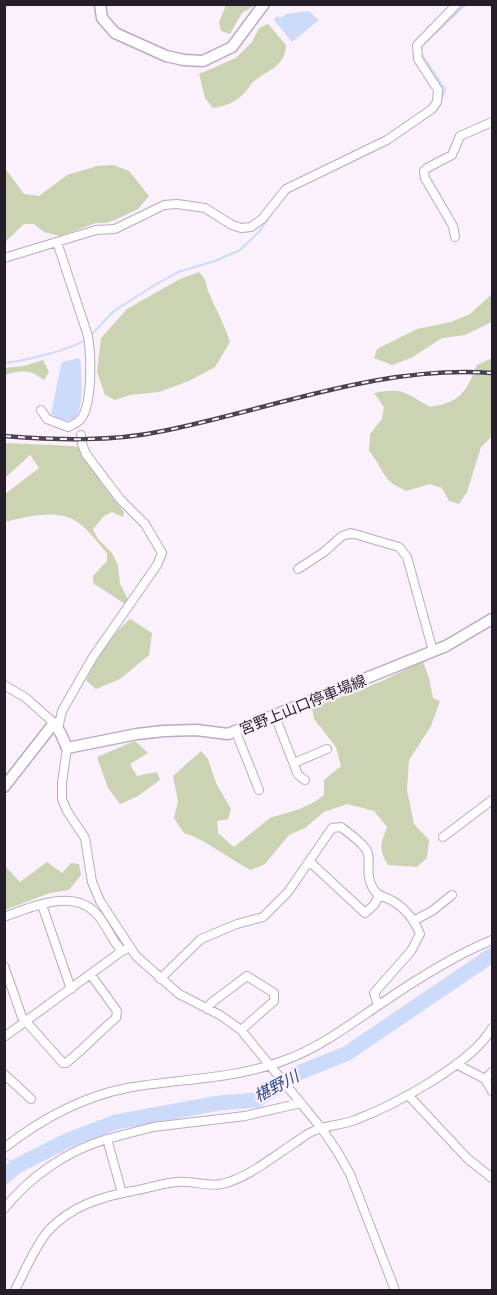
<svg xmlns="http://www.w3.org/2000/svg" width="497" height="1295" viewBox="0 0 497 1295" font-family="Arial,'Noto Sans JP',sans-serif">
  <rect width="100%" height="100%" fill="#faf1fc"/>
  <path fill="#cad4b2" d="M226,5H255L242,13L230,34L221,31L219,22Z
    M268,24L286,45C285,68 266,70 252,83C249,86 247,91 243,94C235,103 225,106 213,108L205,98L199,74L236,58L252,42L259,28Z
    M113,165L129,171L149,196L138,209L115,220L106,223H96L60,236L44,232L34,224H24L5,242V168L24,194L39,196L67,175L97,166Z
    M199,272C207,280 205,283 209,293C216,310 224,323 230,342L215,367L189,381L159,392L130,395L115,400L105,395L97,372L101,338L127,309L180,279Z
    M492,294V322L465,335L442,338L411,358L392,365L374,358L377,349L417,329L451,322L470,314Z
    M492,358V436L481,447L467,492L459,504L449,501L442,488L429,484L407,491C380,480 386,471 369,451L370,434L382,419L384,407L374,393C403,387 406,393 430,407C460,402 466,393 477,365Z
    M43,360L49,372L44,380C31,369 20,370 5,375V368L24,366Z
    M4,443L74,446L80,448L102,484L124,512L123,517L112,512L104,516L93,529L98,539L112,553L118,565L120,584L128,599L125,604L93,583V576L107,561V553C97,542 86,526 74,520C54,509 25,517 5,522V494L39,468L30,455L5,478Z
    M130,619L152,633L149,655L120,679L96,689L86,680C97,658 111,635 130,619Z
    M423,661L429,678L433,698L440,701L431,726L409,760L407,790L414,824L429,840L427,858L417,867L388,865C378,848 381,844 387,827L374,811L347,804L324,812L305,828L289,835L265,864L251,870C228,859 208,840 184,833L174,818L178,801L173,776L201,751L208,759L216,783L231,809L228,819L217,821L218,833L234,847C241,842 268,819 272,817C291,812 308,808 324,795V780L341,766L336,747L314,719L312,708L382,681Z
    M135,741L148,753L130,764L137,776L157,772L160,780L138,796L120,804L108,788L97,757Z
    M47,862L62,873L71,863L79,864L81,875L69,890L50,893L5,910V866L20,882Z"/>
  <path fill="#cbdbf9" d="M309,11L319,20L292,42L274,20L277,16L280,18L286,14Z
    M79,358L81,363C81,384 89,439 51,414L61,365L63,362Z"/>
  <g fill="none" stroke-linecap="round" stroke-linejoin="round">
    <path stroke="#cbdbf9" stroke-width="2" d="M421,50L422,46L466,4
      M422,55L445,89L440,104
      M342,166L372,152
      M92,334L114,311L153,286L178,272L215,261L240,250L259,232L277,206
      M4,363C24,361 70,350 85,340
      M4,1157L17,1166"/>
    <path stroke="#cbdbf9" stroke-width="15" d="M4,1177L17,1166L68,1140L116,1122L219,1103L257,1100L298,1073L346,1054L492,955"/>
    <g stroke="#bea8c3" stroke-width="10">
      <path id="minor" d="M455,237L453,226L425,178L424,171L427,168L452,155L460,136L492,122
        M4,258L96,230L115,229L164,205L177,204L205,208L232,225L241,228L251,227L262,219L286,189L387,140L432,109L437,102L438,90L418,59L417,45L457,4
        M41,410L47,419L68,427C72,425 77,423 80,420C93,406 91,355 88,336L57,242
        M298,569L324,552L342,536L351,533L399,547L407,557L433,651
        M4,685L26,698L54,723
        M275,716L298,775L305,780
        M58,729L62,711L93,657L157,565L162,553L145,524L120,499L86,454L82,444L81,435
        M236,732L259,790
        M67,748L62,783V799L67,811L85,838L92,882L100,901L136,956L179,994L220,1015L241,1030L322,1129L337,1151L350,1174L395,1290
        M294,763L327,749
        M443,837L492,800
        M310,862L365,913L374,905L379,896
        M42,905L71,989
        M4,917C31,907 71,889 95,912C106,923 111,940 122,951
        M413,921L432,911L452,895
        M4,966L22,1017L63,1063H66C84,1049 99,1032 116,1018L117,1011L91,975
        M160,979L201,939L237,924L263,917L288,892L332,828L341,827C349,833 360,841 366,849C373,860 363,873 374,890C378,896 382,896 389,899C403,906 414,919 420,934L411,951L374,993L378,1005
        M207,1009L211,1003L247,976L274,993V1001L241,1030
        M4,1037L122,951L129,948
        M456,1064L485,1079L492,1091
        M4,1074L31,1099
        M485,1079L492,1072
        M408,1095L468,1159L492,1178
        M107,1139L153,1127L245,1116L301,1103
        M4,1148C40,1120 81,1097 127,1088C182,1078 235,1080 288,1059C322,1046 352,1023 382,1003C417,979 453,956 492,940
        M4,1209C30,1176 67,1151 107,1139L122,1193
        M15,1290C25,1271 34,1248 48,1231C71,1206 101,1197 132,1191C148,1189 161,1183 177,1182C192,1180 206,1187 222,1184C250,1177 272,1157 296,1142C302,1138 309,1132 316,1130C328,1125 343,1125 355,1120C393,1106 473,1063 492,1028"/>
    </g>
    <g stroke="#bea8c3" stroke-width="13">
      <path id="tertiary" d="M100,4L102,18L115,33L166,56L184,60L203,61L232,47L264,4"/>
    </g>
    <g stroke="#bea8c3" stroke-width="13">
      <path id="secondary" d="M4,787L54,723L61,734L67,748L137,734L164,731L196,730L228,734L446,646L492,619"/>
    </g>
    <use href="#minor" stroke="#fff" stroke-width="8"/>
    <use href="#tertiary" stroke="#fff" stroke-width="10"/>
    <use href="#secondary" stroke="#fff" stroke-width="10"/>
    <g stroke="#4b434d" stroke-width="4.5">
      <path id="rail" d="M4,436C57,440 111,442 163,431C273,409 379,365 492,373"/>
    </g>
    <use href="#rail" stroke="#faf1fc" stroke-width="2" stroke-dasharray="7" stroke-linecap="butt"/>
  </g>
  <g text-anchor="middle" stroke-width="4.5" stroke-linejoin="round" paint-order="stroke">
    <g font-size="15" fill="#251d27" stroke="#faf1fc">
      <text transform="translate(303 705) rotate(-22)" y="5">宮野上山口停車場線</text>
    </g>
    <g font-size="16" font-style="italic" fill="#304c89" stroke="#faf1fc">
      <text transform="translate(276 1086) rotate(-28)" y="6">椹野川</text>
    </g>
  </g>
  <rect width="497" height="1295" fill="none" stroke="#251d27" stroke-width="12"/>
</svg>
